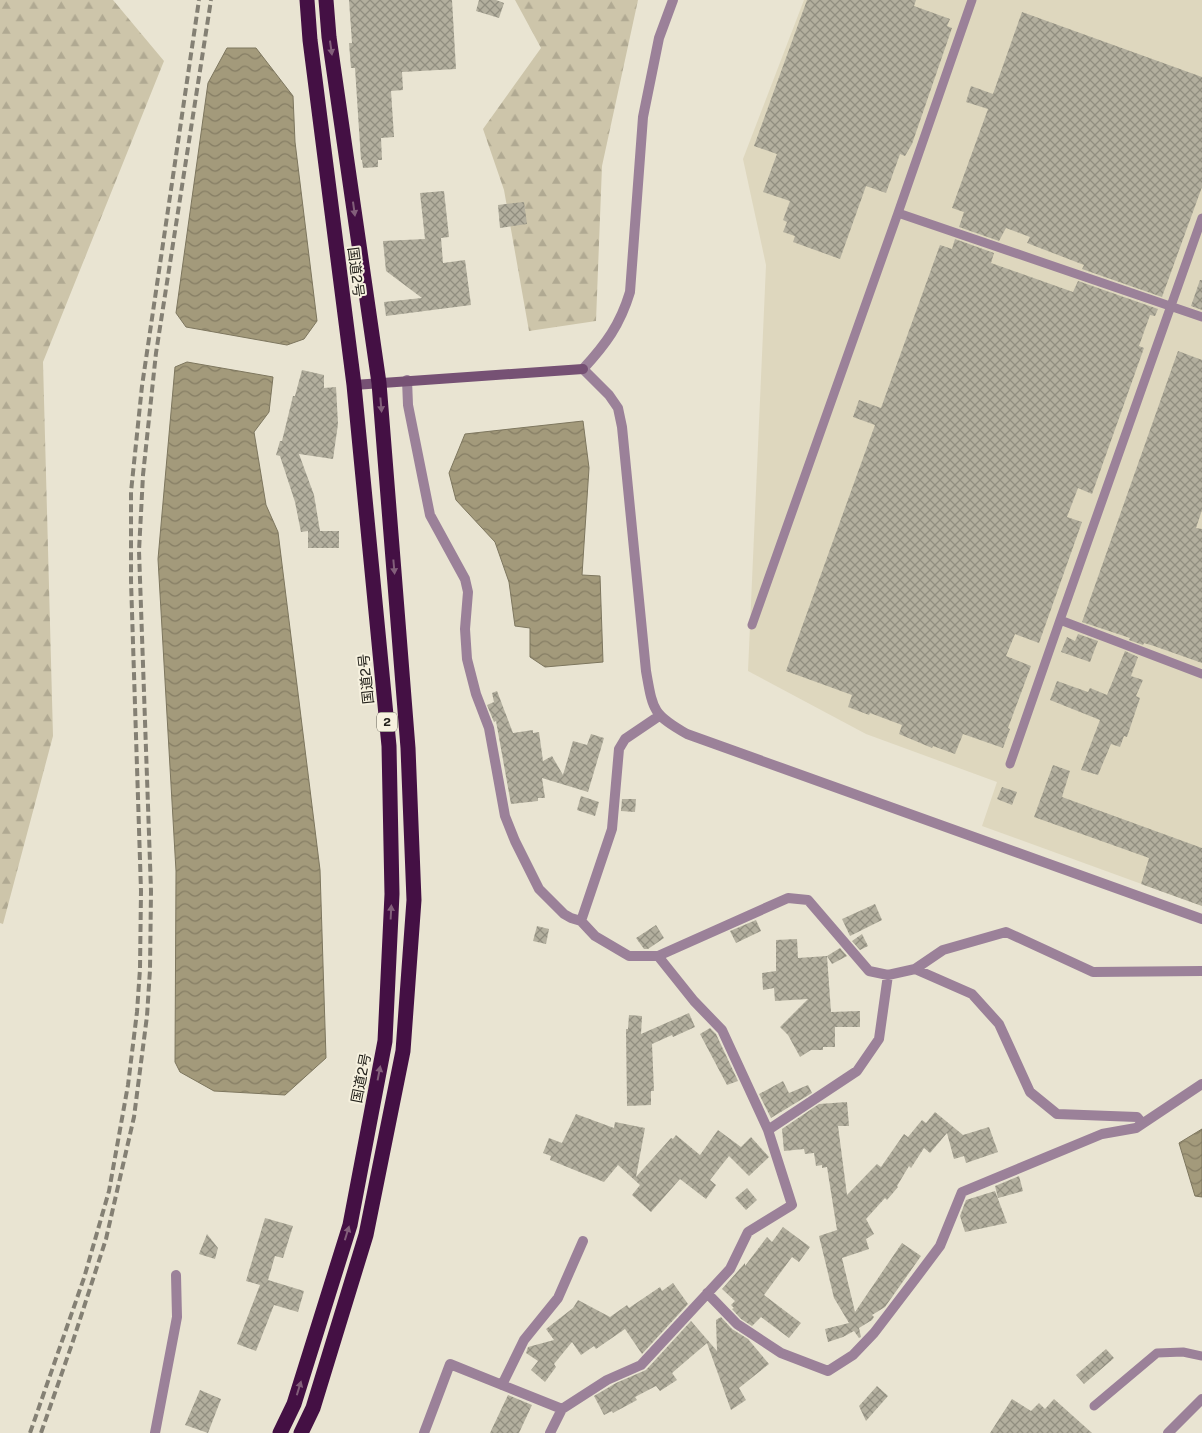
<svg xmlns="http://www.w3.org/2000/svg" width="1202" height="1433" viewBox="0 0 1202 1433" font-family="'Public Sans','Noto Sans JP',sans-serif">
  <defs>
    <pattern id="forest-firs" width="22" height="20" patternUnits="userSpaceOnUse" patternTransform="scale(1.25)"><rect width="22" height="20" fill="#cdc5aa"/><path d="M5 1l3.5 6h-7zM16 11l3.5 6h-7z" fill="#b0a992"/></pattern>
    <pattern id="water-waves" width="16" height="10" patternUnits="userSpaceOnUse" patternTransform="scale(1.25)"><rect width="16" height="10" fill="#a39a7b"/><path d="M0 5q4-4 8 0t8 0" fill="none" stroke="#857d64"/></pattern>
    <pattern id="building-cross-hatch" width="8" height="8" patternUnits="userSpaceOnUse" patternTransform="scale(1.25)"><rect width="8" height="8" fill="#b3af9e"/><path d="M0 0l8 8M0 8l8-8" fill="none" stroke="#918e80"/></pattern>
  </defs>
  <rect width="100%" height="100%" fill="#e9e4d2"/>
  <path fill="#ded7be" d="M804,0H1202V906L982,826L997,782L866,734L748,671L766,265L743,159Z"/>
  <path fill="url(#forest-firs)" d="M0,0H113L164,61L43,362L53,736L3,924L0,923Z
    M515,0H638L602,166L596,321L529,331L504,190L483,129L541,48Z"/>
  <path fill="url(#water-waves)" stroke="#7d765e" d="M227,48H256L293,96L295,142L317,321L304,339L287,345L186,327L176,313L208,83Z
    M187,362L273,377L269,412L254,432L266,505L278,532L320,870L326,1058L285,1095L214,1091L180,1072L175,1062L176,871L158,559L175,367Z
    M583,421L589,468L582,575L600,576L603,662L545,667L530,657V628L515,626L509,582L495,542L456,500L449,473L465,434Z
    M1202,1129V1197L1195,1196L1179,1143Z"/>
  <path fill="url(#building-cross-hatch)" d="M349,0H452L456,69L402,72L403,90L391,91L394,137L381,138L382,160H378V167L363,168L362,160H361L355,68H351L349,43H352Z
    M479,0H496L504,3L499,18L476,11Z
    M807,0H916L914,6L950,19L947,26L952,28L912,144L905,156L900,154L886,193L866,186L840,259L793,242L795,236L783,232L787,222L783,220L790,201L763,192L777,154L754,146Z
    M1022,12L1202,77V187L1162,297L1082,269L1084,265L1027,243L1030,237L1006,228L999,241L959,227L964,212L952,208L988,109L966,102L971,86L993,94Z
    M444,191L449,237L441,238L443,263L465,260L471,305L386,316L384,302L422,298L386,271L383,241L425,239L420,193Z
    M524,202L527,224L500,228L498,205Z
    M955,239L994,253L991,263L1073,292L1078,281L1158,309L1155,316L1150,315L1139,346L1144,348L1092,494L1078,488L1067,517L1082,522L1039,643L1015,634L1006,656L1031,666L1008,728L1010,729L1003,748L963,734L955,754L933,746L932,748L899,734L902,725L870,713L869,715L848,707L852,695L786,671L875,425L853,417L859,400L881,408L940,245L952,249Z
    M1200,280H1202V310L1191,306Z
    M1178,351L1202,360V510L1196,528L1202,529V663L1154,646L1144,643L1143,645L1129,640L1130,638L1082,622Z
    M302,370L324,375V388L336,387L338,424L333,459L299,454L314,495L320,531H339V548H308V531L301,532L295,502L280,456L276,455L280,441H282L293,396H295Z
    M1078,634L1098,641L1090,662L1061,652L1067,637L1075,641Z
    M1125,651L1138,657L1131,676L1143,680L1136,696L1140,698L1127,737L1124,736L1120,747L1111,744L1098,775L1081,770L1100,720L1050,700L1057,681L1088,692L1090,688L1107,695Z
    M497,691L513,733L533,730V733L539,732L543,761L552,756L563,775L573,741L587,745L591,734L604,738L588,792L542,778L545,798H538V801L511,804L496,721L494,722L487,705L494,702L492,693Z
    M1053,765L1070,771L1062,797L1202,848V906L1141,884L1149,858L1034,817Z
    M1002,787L1017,792L1012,805L997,799Z
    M581,796L599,802L595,816L577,810Z
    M622,799H636L635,812L621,811Z
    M875,904L882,920L850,936L842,919Z
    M756,920L761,931L736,943L730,931Z
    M656,925L664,938L648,949H644L636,938Z
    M537,926L549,929L546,944L533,941Z
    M862,934L868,946L860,950L852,941Z
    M797,939L798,958L827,956L831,1012L860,1011V1027H835V1047H823V1050H811L800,1057L788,1035L780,1027L808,999L775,1001L774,988L763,990L762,973L776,971V940Z
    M840,948L847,956L832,964L827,956Z
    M689,1013L695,1027L673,1037L672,1035L652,1044L654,1091H651V1105L627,1106L626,1029H628L629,1015L642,1016L641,1034Z
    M710,1028L716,1034L738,1081L727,1085L700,1034Z
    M783,1081L789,1093L808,1085L812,1093L771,1118L759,1094Z
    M847,1102L849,1126H838L847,1195L877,1164L881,1167L904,1134L908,1137L922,1120L926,1123L935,1112L963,1135L989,1127L998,1152L966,1163L964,1156L954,1159L947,1133L930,1153L924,1148L911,1168L909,1166L897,1186L898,1187L887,1200L885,1198L866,1219L874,1234L866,1239L869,1249L842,1258L855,1312L902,1243L921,1256L885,1307L872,1315L874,1317L872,1320L859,1328L861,1337L859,1338L854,1331L843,1337L828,1342L825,1329L849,1323L834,1298L819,1236L837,1230L827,1167L822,1168V1165L816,1166L814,1153L805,1154L804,1149L784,1151L782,1129L819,1104Z
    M576,1114L614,1128L615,1122L645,1128L636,1177L671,1138L673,1139L676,1135L700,1155L718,1130L741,1147L751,1137L769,1157L749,1176L729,1156L710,1180L716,1185L706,1199L680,1179L651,1212L632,1195L640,1185L618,1165L604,1182L550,1160L551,1156L543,1153L549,1138L562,1143Z
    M1019,1176L1023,1191L998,1198L995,1186Z
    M747,1188L757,1200L746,1210L735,1198Z
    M995,1191L1007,1223L965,1232L960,1216L966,1200Z
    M265,1218L293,1226L283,1258L275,1256L268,1280L304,1291L298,1312L274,1305L256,1351L237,1344L260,1285L246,1281Z
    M783,1227L810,1247L799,1262L792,1257L764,1295L801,1323L789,1338L761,1317L752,1326L741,1319L732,1309L734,1308L731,1305L735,1301L722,1289L745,1263V1266L767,1237L772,1242Z
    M207,1234L218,1248L215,1259L199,1254Z
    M673,1283L688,1304L642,1354L625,1329L596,1349L594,1346L581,1355L572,1342L554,1364L556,1367L545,1382L531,1370L538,1361L526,1353L528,1347L554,1340L546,1329L573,1308L578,1300L610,1317L627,1305L629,1308L660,1287L662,1291Z
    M721,1317L732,1329L748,1339L769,1364L739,1388L746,1400L731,1410L707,1343L672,1373L677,1380L660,1391L656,1386L635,1397L637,1400L613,1413L612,1411L604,1415L594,1396L616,1383L646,1370L691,1321L717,1351L716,1320Z
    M1106,1349L1114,1358L1084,1384L1076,1375Z
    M877,1386L888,1396L866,1421L859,1406Z
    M200,1390L221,1399L208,1433L185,1425Z
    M508,1395L532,1405L519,1433H490Z
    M1012,1399L1031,1411L1039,1403L1045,1409L1054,1399L1092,1433H990Z"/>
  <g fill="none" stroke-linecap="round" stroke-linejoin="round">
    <path stroke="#9b8199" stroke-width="9" d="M972,0L898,213L1202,317
      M1202,218L1060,620L1202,674
      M752,625L898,213
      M1010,764L1060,620
      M1094,1406L1157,1353L1183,1352L1202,1356"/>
    <path stroke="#9b8199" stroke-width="10" d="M673,0L659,38L643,117L630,292C620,325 606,344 583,369L609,395L618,408L622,427L646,671C653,710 652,714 687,734L1202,919
      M407,380L408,405L430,515L465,579L468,592L465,629L467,659L476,694L489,728L505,816L515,841L539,889L564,914L571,918L581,921
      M659,716L625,739L619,749L612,829L581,921L595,936L629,956H658L788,898L808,900L869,971L888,975L915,969L943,950L1006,932L1093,972L1202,971
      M915,969L972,994L999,1024L1030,1092L1057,1114L1137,1117L1142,1123
      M768,1130L857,1071L879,1039L888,975
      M707,1293L737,1324L781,1353L828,1371L853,1355L874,1333L916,1278L940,1246L962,1192L1102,1134L1136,1128L1202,1084
      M502,1385L524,1340L558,1298L583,1241
      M155,1433L177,1317L176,1275
      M424,1433L450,1364L562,1409
      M550,1433L562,1409L607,1380L641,1365L730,1269L748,1232L792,1205L768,1130L722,1030L694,1001L658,956
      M1168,1433L1202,1399"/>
    <path stroke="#765174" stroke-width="10" d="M354,385L583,369"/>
    <path stroke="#441044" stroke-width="15" d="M280,1433L294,1404L350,1225L385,1041L392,894L389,746L354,385L310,40L307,0
      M301,1433L313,1408L366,1235L403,1051L414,900L408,748L379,383L329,37L326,0"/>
    <path stroke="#848074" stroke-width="4" stroke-dasharray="8 4" stroke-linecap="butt" d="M30,1433L84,1278L109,1191L128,1085L137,1012L140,969L141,891L131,581V492L142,386L199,0
      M41,1433L72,1344L106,1239L134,1117L147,1016L150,970L151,891L139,551L143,475L156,353L211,0"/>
  </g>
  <defs><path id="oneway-solid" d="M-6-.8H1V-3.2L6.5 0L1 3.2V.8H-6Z" transform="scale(1.25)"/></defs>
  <g fill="#825f7a">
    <use href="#oneway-solid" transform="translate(331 48) rotate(82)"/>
    <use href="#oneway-solid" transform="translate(354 209) rotate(82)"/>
    <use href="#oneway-solid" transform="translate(381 405) rotate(85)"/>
    <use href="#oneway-solid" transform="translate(394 567) rotate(85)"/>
    <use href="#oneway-solid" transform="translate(391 912) rotate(-87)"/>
    <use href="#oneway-solid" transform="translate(379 1073) rotate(-79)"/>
    <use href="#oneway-solid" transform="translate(347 1233) rotate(-73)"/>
    <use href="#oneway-solid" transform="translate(299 1388) rotate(-73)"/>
  </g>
  <g text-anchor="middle" stroke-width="4" stroke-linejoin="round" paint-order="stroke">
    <rect fill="#f6f1df" stroke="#636056" stroke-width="1" x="377" y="712.5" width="20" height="19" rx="4"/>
    <g font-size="12" font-weight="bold" fill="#24221c">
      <text x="387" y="726">2</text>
    </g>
    <g font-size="14" fill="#24221c" stroke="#f6f1df">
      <text transform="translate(356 272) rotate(83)" y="5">国道2号</text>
      <text transform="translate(366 679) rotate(-96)" y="5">国道2号</text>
      <text transform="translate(361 1078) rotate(-79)" y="5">国道2号</text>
    </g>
  </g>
</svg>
